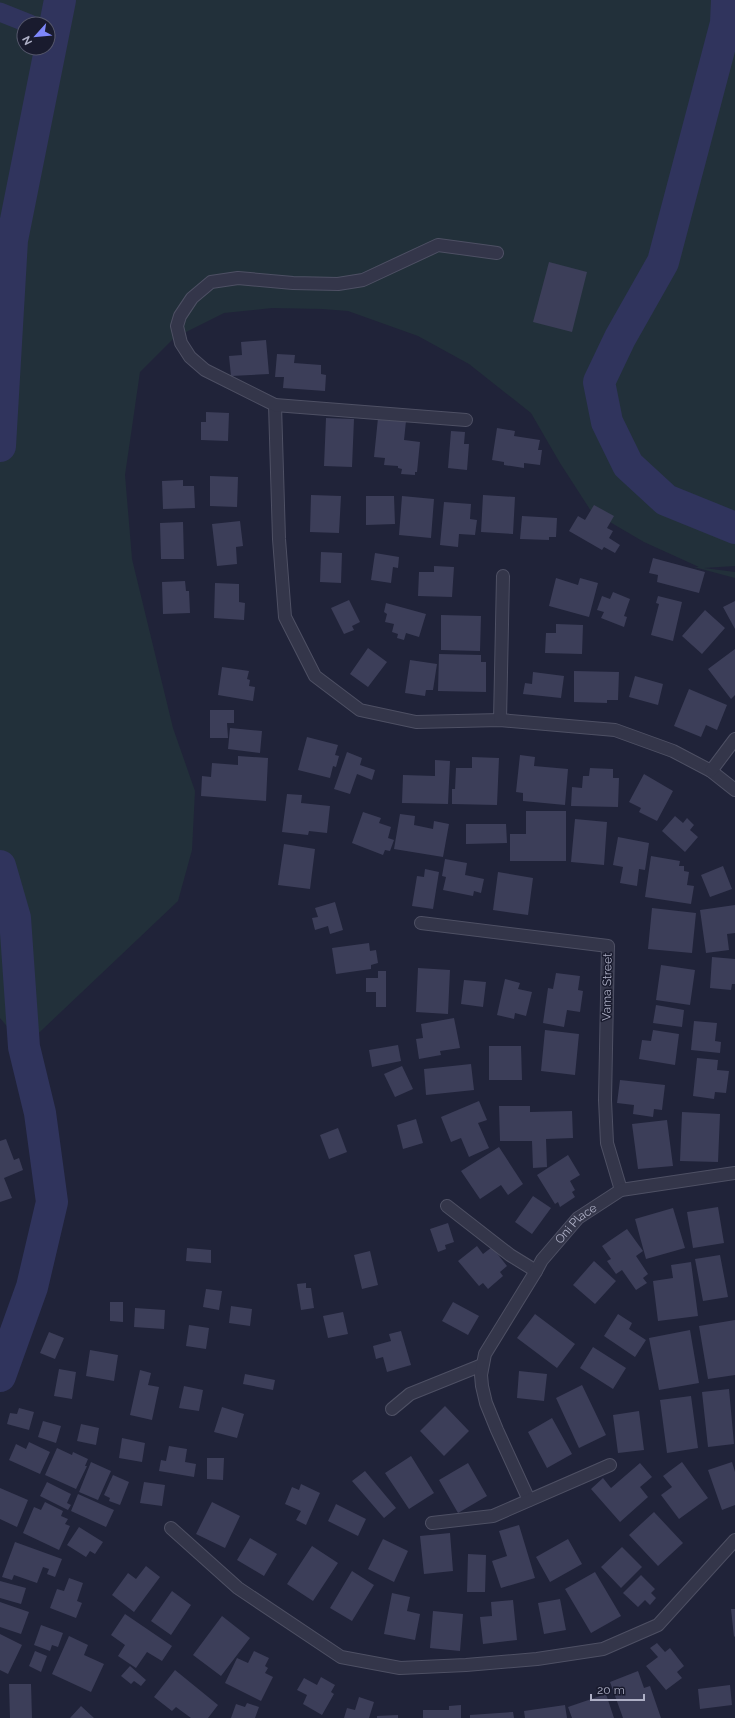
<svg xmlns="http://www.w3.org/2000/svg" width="735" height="1718" viewBox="0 0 735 1718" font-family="Raleway,sans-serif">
  <rect width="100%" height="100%" fill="#202339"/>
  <path fill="#22303a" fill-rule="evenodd" d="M0,0H735V566L704,568L735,572V578L694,567H699L644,542L591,511L560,463L531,413L469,364L418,336L348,311L322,309L272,308L224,313L174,338L140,372L125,475L132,559L173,728L195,791L192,850L178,901L24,1047L0,1018ZM24,24H48V48H24Z"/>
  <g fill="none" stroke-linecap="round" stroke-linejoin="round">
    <path stroke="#30345d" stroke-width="19" d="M0,12L30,24
      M48,31L53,33"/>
    <path stroke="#30345d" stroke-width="32" d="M727,0L726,23L663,262L620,338L599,382L607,422L628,465L666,500L735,528
      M0,446L12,240L60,0
      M0,866L15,918L24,1047L40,1113L52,1202L32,1287L0,1376"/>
  </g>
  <path fill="#3c3e59" d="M549,262L587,272L572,332L533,322Z
    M266,340L269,374L231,376L229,356L242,355L241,342Z
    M277,354L295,355L294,363L321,365V374L326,375L325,391L283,388L284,377H275Z
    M206,412L229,413L228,441L201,440V422H206Z
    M326,418L354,419L352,467L324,466Z
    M378,418L406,421L404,440L420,442L417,472H415V475L401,474L402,469L398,468V466L384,465L385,458L374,457Z
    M497,428L515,431L514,436L540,440L538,450H542L540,465L524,463V468L504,465V462L492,460Z
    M451,431L465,432L464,444H469L467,470L448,468Z
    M210,476L238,477L237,507L210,506Z
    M183,480V486H194L195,508L163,509L162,481Z
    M311,495L341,496L339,533L310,532Z
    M483,495L515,497L513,534L481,532Z
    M366,496H394L395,524L366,525Z
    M402,496L434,499L431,538L399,535Z
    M444,502L471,504L470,519L477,520L475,535L459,534L458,547L440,545Z
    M594,505L614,516L607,528L613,531L609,538L620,545L615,553L604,547L602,550L569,531L578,516L585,520Z
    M522,516L557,518L556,537H549V540L520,539Z
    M240,521L243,546L236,547L237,564L217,566L212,524Z
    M183,522L184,559H161L160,523Z
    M321,552L342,553L341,583L320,582Z
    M375,553L399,557L398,568L393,567L391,583L371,580Z
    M653,558L705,572L699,593L657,582L658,575L649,573Z
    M434,566L454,567L452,597L418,596L419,572H434Z
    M556,578L578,585L580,578L598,583L589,617L549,606Z
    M185,581L186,591H189L190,613L163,614L162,582Z
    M215,583L239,584V602L245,603L244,620L214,618Z
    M613,592L630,599L624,616L627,617L624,627L601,618L604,612L597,610L602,596L610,599Z
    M658,596L682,602L673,641L651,635L659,604L656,603Z
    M349,600L360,622L352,626L354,630L344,634L331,608Z
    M735,601V629L723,607Z
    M386,603L426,614L419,637L406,633L404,640L397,638L398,634L392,632L394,624L385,622L387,614L384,612Z
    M705,610L725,628L702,654L682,636Z
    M441,615L481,616L480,651L441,650Z
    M556,624L583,625L582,654L545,653L546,633H556Z
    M368,648L387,662L368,687L350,674Z
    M735,649V695L731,699L708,669Z
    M439,654L481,655V662H486V692L438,691Z
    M410,660L437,664L433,690H426L425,696L405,693Z
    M222,667L249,671L247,679L250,680L249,686L255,687L253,701L218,695Z
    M574,671L619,672L618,700H607V703L574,702Z
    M533,672L564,676L561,698L523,694L525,683L532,684Z
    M635,676L663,684L658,705L629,697Z
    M689,689L727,705L717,730L706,725L701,737L674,726Z
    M210,710H234V723H227L228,738H210Z
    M230,728L262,731L260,753L228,749Z
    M307,737L338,745L335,755L339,756L336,767L333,766L330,778L298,770Z
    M347,752L362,758L360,765L375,770L372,780L357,774L350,794L334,789Z
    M520,755L535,757L534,766L568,769L565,805L523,801V793L516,792Z
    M238,756L268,758L266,801L201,796L202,776L211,777L212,763L238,765Z
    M472,757L499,758L497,805L452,804V789H455L456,768H472Z
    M435,760L450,761L448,804L402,803L403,775L435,776Z
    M590,768L613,769V778H619L618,807L571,806L572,787L582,788L583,776H589Z
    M644,774L673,791L657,821L639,812L641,808L629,802Z
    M287,794L302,795L301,803L330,806L327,833L309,831L308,835L282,832Z
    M526,811H566V861H510V834H526Z
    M363,812L381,818L379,823L391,827L388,838L394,840L390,851L385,850L383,855L352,843Z
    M400,814L415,816L414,825L433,829L434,821L449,824L443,857L394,849Z
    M675,816L683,823L687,818L694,825L690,830L698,837L685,852L662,831Z
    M575,819L607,822L604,865L571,862Z
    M466,824H506L507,843L466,844Z
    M618,837L649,843L645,870L639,869L637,886L620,883L623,867L613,865Z
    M284,844L315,849L310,889L278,885Z
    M651,856L680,861L679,866H684V871L689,872L687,885L694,886L691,904L645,897Z
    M445,859L467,863L465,875L484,879L481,893L474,891L473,896L443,890L446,877L442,876Z
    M723,866L732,889L710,897L701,875Z
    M425,869L439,872L433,909L412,906L417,876L424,877Z
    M498,872L533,878L528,915L493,910Z
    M335,902L343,930L330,934L328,926L315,930L312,918L318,917L315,908Z
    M735,905V933L727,934L729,950L706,953L700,910Z
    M652,908L696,913L692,953L648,949Z
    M369,943L370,951L376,950L378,963L371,965V969L336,974L332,948Z
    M712,957L735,959V984H732L731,990L710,988Z
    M661,965L695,970L690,1005L656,1000Z
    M418,968L450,970L448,1014L416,1012Z
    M378,971H386V1007H376V992H366V978H378Z
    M556,973L580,976L578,990L583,991L580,1012L567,1010L564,1027L543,1023L548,988L553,989Z
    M505,979L520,983L518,989L532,992L526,1016L515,1013L514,1019L497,1015Z
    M464,980L486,982L483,1007L461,1004Z
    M656,1005L684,1010L682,1027L653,1023Z
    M454,1018L460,1048L440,1051L441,1055L419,1059L416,1039L423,1038L421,1024Z
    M694,1021L717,1023L715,1041L721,1042L720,1053L691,1050Z
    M545,1030L579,1034L575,1075L541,1071Z
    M653,1030L679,1034L675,1065L639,1059L642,1040L651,1041Z
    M398,1045L401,1061L372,1067L369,1050Z
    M489,1046H521L522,1080H489Z
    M697,1058L718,1060L717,1070L729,1071L726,1093L715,1092L714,1099L693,1096Z
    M471,1064L474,1090L426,1095L424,1069Z
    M402,1066L413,1089L395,1097L384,1074Z
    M620,1080L665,1085L662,1110L654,1109L653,1117L633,1114L634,1105L617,1103Z
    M479,1101L487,1120L478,1123L489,1148L469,1157L461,1138L451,1142L441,1117Z
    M499,1106H530V1112L572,1111L573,1138L546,1139L547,1167L533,1168L532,1141H500Z
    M682,1112L720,1114L718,1162L680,1161Z
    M416,1119L423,1143L403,1149L397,1125Z
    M667,1120L673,1166L638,1169L632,1124Z
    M338,1128L347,1152L329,1159L320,1135Z
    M6,1139L14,1160L19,1158L23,1170L4,1178L12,1198L0,1202V1141Z
    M499,1147L523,1184L508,1195L501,1185L480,1199L461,1171Z
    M568,1155L580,1175L570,1181L575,1190L572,1192L575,1197L560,1207L558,1202L555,1204L537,1175Z
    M533,1196L551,1208L532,1234L515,1222Z
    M718,1207L724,1243L693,1248L687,1212Z
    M673,1208L685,1248L646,1259L635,1219Z
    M448,1223L454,1242L445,1245L446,1249L438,1252L430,1229Z
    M627,1229L643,1251L636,1256L648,1274L643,1278L647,1283L636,1290L622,1270L616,1274L607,1261L611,1259L602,1246Z
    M477,1246L483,1254L492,1247L507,1266L500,1272L503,1276L488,1289L483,1283L479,1286L458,1261Z
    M187,1248L211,1250V1263L186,1261Z
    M370,1251L378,1285L362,1289L354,1255Z
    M720,1255L728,1297L703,1301L695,1259Z
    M594,1261L616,1281L595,1304L573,1285Z
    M691,1262L698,1316L658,1321L653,1281L673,1278L671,1265Z
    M306,1283V1288H311L314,1308L301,1310L297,1284Z
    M206,1289L222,1291L219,1310L203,1307Z
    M110,1302H123V1322L110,1321Z
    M453,1302L479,1316L468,1335L442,1321Z
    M231,1306L252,1309L250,1326L229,1323Z
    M135,1308L165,1310L164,1329L134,1327Z
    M343,1312L348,1334L328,1338L323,1316Z
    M535,1314L575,1344L557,1368L517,1338Z
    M618,1314L632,1323L629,1329L646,1340L635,1357L604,1336Z
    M735,1320V1375L708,1379L699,1326Z
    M189,1325L209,1328L206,1349L186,1346Z
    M690,1330L699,1383L659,1390L649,1338Z
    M401,1331L411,1365L387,1372L383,1357L376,1359L373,1346L391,1341L389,1334Z
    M49,1332L64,1338L55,1359L40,1353Z
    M593,1347L626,1368L613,1389L580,1368Z
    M90,1350L118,1355L114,1381L86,1376Z
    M59,1369L76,1372L72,1399L54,1396Z
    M140,1370L151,1373L148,1385L159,1387L152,1420L130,1415Z
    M519,1371L547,1374L544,1401L517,1398Z
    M245,1374L275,1380L273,1390L243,1384Z
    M582,1385L606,1435L579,1448L556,1398Z
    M184,1386L203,1390L199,1411L179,1408Z
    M729,1389L734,1444L708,1447L702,1392Z
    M691,1396L698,1448L667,1453L660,1400Z
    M445,1406L469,1431L444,1456L420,1431Z
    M222,1407L244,1414L237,1438L214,1432Z
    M19,1408L34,1412L29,1430L7,1424L10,1413L17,1414Z
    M639,1411L644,1450L618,1453L613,1415Z
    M552,1418L572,1454L547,1468L528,1432Z
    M43,1421L61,1426L56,1443L38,1437Z
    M81,1424L99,1428L96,1445L77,1441Z
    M122,1438L145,1443L142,1462L119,1458Z
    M29,1442L50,1452L40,1474L9,1460L16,1444L26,1449Z
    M169,1446L187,1449L185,1462L196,1464L194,1477L159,1471L161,1460L166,1461Z
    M57,1448L72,1455L73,1452L88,1459L85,1466H87L76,1489L45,1475Z
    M411,1456L434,1493L409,1509L385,1473Z
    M207,1458H224L223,1480L207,1479Z
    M91,1462L111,1471L98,1500L79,1492Z
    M682,1462L708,1498L679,1519L661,1495L672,1487L663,1476Z
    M732,1462L735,1472V1505L722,1510L708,1470Z
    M468,1463L487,1496L458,1513L439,1480Z
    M640,1463L652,1477L640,1487L648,1497L620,1522L591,1489L603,1478L611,1488Z
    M365,1471L396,1508L384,1518L352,1481Z
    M113,1475L129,1482L120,1505L109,1501L110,1498L104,1495Z
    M47,1482L71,1494L67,1503L71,1505L68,1510L40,1496Z
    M144,1482L165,1485L162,1506L140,1503Z
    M301,1484L320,1493L306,1525L296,1520L301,1511L285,1504L292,1487L299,1490Z
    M0,1488L28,1500L17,1527L0,1519Z
    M78,1494L114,1510L106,1527L71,1511Z
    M45,1502L63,1511L61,1516L68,1519L65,1524L70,1526L59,1550L23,1533L34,1507L41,1510Z
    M212,1502L240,1516L225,1548L196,1534Z
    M336,1504L366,1519L358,1536L328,1521Z
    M654,1512L683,1543L658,1566L629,1535Z
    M519,1525L535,1578L501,1588L492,1561L507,1556L499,1531Z
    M79,1527L103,1542L95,1554L90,1551L86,1557L67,1545Z
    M450,1533L453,1571L424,1574L420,1536Z
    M250,1538L277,1554L264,1576L237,1560Z
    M383,1539L408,1551L394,1582L368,1569Z
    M568,1539L582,1564L550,1582L536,1557Z
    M15,1542L62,1559L55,1577L47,1574L49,1569L43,1567L37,1583L14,1575L12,1580L2,1577Z
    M312,1546L338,1563L313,1601L287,1584Z
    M622,1547L642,1567L621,1588L601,1567Z
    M468,1554L486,1555L485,1592H467Z
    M146,1566L160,1577L134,1612L112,1595L128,1573L136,1579Z
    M352,1571L374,1585L352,1621L330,1608Z
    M595,1572L621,1616L591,1633L565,1589Z
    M641,1575L655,1589L651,1593L656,1598L650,1605L645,1600L638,1607L623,1593Z
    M69,1578L83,1583L77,1601L82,1603L76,1618L50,1608L57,1589L64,1591Z
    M0,1581L26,1588L21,1604L0,1598Z
    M172,1591L191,1605L171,1635L151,1621Z
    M392,1593L410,1597L407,1611L420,1614L415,1640L384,1634Z
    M560,1599L566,1630L544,1634L538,1603Z
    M513,1600L517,1640L483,1644L480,1617L492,1616L491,1602Z
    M0,1602L29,1612L21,1634L0,1627Z
    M731,1609H735V1636L734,1637Z
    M433,1611L463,1614L460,1651L430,1648Z
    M125,1614L172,1646L162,1661L147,1652L136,1668L118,1656L125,1645L111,1635Z
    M222,1616L250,1638L221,1676L193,1655Z
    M41,1625L63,1633L58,1647L52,1645L50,1651L34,1645Z
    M0,1634L22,1645L8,1674L0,1670Z
    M69,1636L88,1645L84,1655L104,1664L91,1692L52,1674Z
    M657,1643L665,1652L670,1648L684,1666L677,1672L682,1678L666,1690L646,1666L658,1657L650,1648Z
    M35,1651L47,1656L41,1672L29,1666Z
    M254,1651L269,1658L265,1666L268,1668L265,1673L273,1677L261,1701L225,1683L237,1658L248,1663Z
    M130,1666L146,1680L141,1686L134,1681L131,1684L121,1676Z
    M175,1670L218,1705L208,1718H191L176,1707L172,1711L154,1697Z
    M638,1671L644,1688L650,1686L661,1718H623L610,1682Z
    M321,1677L335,1685L331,1692L334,1694L322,1715L303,1704L307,1695L297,1690L304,1678L317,1685Z
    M9,1684H31L32,1718H10Z
    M730,1685L732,1705L700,1709L698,1689Z
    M606,1694L614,1718H572L568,1707Z
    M359,1697L374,1702L369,1718H344L347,1708L355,1710Z
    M247,1703L259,1707L255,1718H231L236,1704L245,1707Z
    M461,1705V1718H423V1710H449V1706Z
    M565,1705L567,1718H525L524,1711Z
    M81,1706L94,1718H70Z
    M513,1712L514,1718H470V1715Z
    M398,1715V1718H377V1716Z"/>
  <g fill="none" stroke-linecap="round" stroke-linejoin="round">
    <g stroke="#4e5064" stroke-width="14">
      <g id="minor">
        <path d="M275,405L279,539L285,617L315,676L360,710L416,722L500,720L615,730L673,751L711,771L735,790"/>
        <path d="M466,420L275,405L205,370L190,357L181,343L177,326L180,316L192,298L211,282L238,278L293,283L338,284L363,280L438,245L497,253"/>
        <path d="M500,720L503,576"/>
        <path d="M711,771L735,739"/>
        <path d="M421,923L608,946L605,1100L607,1143L621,1190"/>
        <path d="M447,1206L510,1255L536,1271"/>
        <path d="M392,1409L410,1394L482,1365"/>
        <path id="s1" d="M529,1500L497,1430L486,1403L482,1386L481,1375L485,1354L536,1271L542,1260L578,1218L621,1190L735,1173"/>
        <path d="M432,1523L493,1516L610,1465"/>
        <path d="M171,1528L238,1588L341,1657L400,1668L466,1665L537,1659L603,1649L658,1625L735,1540"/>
      </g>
    </g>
    <use href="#minor" stroke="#34364a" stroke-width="12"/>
  </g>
  <g text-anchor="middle" stroke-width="3" stroke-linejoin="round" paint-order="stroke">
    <g font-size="12" fill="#aeb0c6" stroke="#191b2e">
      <text transform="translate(607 987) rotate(-89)" y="4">Vama Street</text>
      <text dy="4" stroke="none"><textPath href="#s1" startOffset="316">Oni Place</textPath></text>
    </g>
  </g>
  <g transform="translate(36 36) rotate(243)"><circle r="19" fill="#191b2e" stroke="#55576b"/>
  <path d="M0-3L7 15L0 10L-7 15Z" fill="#7e87fb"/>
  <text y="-6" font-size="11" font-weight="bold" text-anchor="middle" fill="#aeb0c6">N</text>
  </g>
  <path d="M591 1694v6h53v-6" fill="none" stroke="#aeb0c6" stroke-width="2"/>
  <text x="597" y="1694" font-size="12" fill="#aeb0c6" stroke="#191b2e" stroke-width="3" paint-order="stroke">20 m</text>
</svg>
